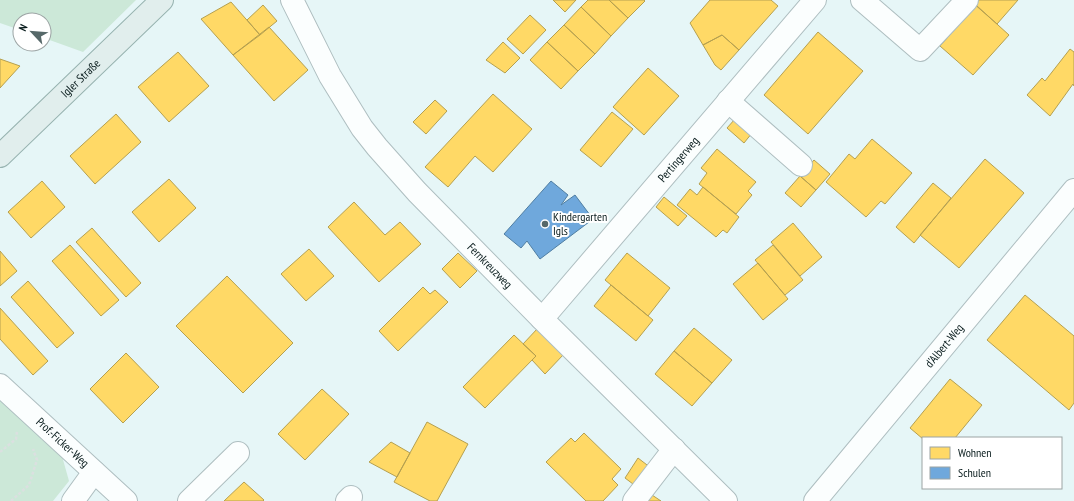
<svg xmlns="http://www.w3.org/2000/svg" width="1074" height="501" viewBox="0 0 1074 501" font-family="'PT Sans Narrow',sans-serif">
  <rect width="100%" height="100%" fill="#e6f6f7"/>
  <path fill="#cce8d8" d="M0,0H136L83,52L44,38V20H20V30L0,23Z
    M0,387L60,449L69,481L53,501H0Z"/>
  <path fill="#ffd966" stroke="#b5a050" d="M553,0H576L565,12Z
    M588,0H609L628,18L611,36L581,7Z
    M609,0H644L645,1L628,18Z
    M710,0H771L778,6L739,50L722,35L703,45L690,23Z
    M976,0H1018L997,24L973,3Z
    M231,2L260,35L233,55L201,19Z
    M263,5L277,21L260,35L247,20Z
    M976,5L1009,35L973,75L940,46Z
    M581,7L611,36L595,54L564,25Z
    M530,15L546,30L523,54L507,39Z
    M564,25L595,54L578,71L547,42Z
    M269,27L308,70L274,101L233,55Z
    M818,32L863,71L808,134L764,95Z
    M722,35L739,50L721,70L715,65L703,45Z
    M503,42L520,58L505,73L486,60Z
    M547,42L578,71L561,89L530,60Z
    M1070,49L1074,52V86L1073,84L1050,116L1027,95L1042,78L1045,81Z
    M178,52L209,86L169,122L138,87Z
    M0,59L20,66L0,88Z
    M648,68L679,96L644,135L613,107Z
    M493,94L532,129L493,172L475,156L448,187L425,167Z
    M435,100L447,111L426,134L413,122Z
    M612,112L633,129L601,167L580,150Z
    M116,114L141,142L95,184L70,156Z
    M735,119L752,133L744,143L727,128Z
    M872,139L912,173L885,204L881,201L866,217L826,182L849,154L855,159Z
    M717,149L756,182L748,191L752,195L736,214L699,184L707,173L701,168Z
    M985,159L1024,193L959,268L920,235Z
    M814,160L830,174L816,190L800,176Z
    M800,176L816,190L801,207L785,193Z
    M169,179L196,208L159,242L132,212Z
    M42,181L65,207L31,238L8,212Z
    M933,183L951,198L914,243L896,227Z
    M703,187L739,217L727,233L723,230L716,237L677,205L690,189L697,195Z
    M664,197L687,216L678,226L656,207Z
    M354,202L385,235L400,222L421,244L379,282L328,227Z
    M793,223L822,257L800,276L771,242Z
    M92,228L141,283L126,297L76,242Z
    M70,245L119,300L101,316L52,261Z
    M773,245L803,280L785,295L755,260Z
    M309,249L334,276L306,301L281,274Z
    M0,251L17,271L0,286Z
    M458,253L477,271L460,288L442,269Z
    M627,253L670,288L648,316L605,280Z
    M758,263L788,299L763,320L733,284Z
    M227,276L293,343L243,393L176,326Z
    M28,281L74,333L57,348L11,297Z
    M611,285L653,320L636,341L594,306Z
    M423,287L430,294L435,290L448,302L398,351L379,331Z
    M1025,295L1074,336V403L1069,410L987,340Z
    M0,308L48,361L33,375L0,339Z
    M538,328L564,354L545,374L532,360L536,356L523,344Z
    M694,328L732,360L712,383L674,351Z
    M514,335L536,356L485,408L463,387Z
    M674,351L712,383L692,406L655,374Z
    M126,353L159,387L123,423L90,389Z
    M950,379L982,405L955,438L923,439L910,428Z
    M322,389L349,414L305,460L278,434Z
    M427,422L468,444L437,501H430L394,482Z
    M584,433L621,469L612,479L618,485L603,501H586L546,462L571,438L575,442Z
    M391,442L410,453L397,477L369,462Z
    M638,458L651,468L637,487L625,478Z
    M244,482L264,500L263,501H224Z
    M646,491L661,501H638Z"/>
  <path fill="#6fa8dc" stroke="#507ea2" d="M551,181L568,195L561,205L575,195L593,219L540,259L527,241L521,248L504,234Z"/>
  <g fill="none" stroke-linecap="round" stroke-linejoin="round">
    <g stroke="#aebec0" stroke-width="24">
      <g id="minor">
        <path id="s1" d="M292,0L330,76L362,128L377,147L417,192L542,319L726,501"/>
        <path d="M862,0L920,50L967,0"/>
        <path d="M728,101L801,165"/>
        <path id="s2" d="M542,319L815,0"/>
        <path id="s3" d="M0,385L126,501"/>
        <path d="M73,501L94,472"/>
        <path d="M189,501L238,453"/>
        <path d="M347,501L351,497"/>
        <path d="M634,501L674,449"/>
        <path id="s4" d="M815,501L1074,190"/>
      </g>
    </g>
    <g stroke="#97b3b0" stroke-width="24">
      <g id="major">
        <path id="s5" d="M0,156L162,0"/>
      </g>
    </g>
    <path stroke="#dbe0e0" stroke-width="2.5" stroke-dasharray="3 2" stroke-linecap="butt" d="M0,452L16,439L17,432
      M11,501L29,485L37,460L33,449"/>
    <use href="#minor" stroke="#fbfefe" stroke-width="22"/>
    <use href="#major" stroke="#e1eeed" stroke-width="22"/>
  </g>
  <circle fill="#566869" stroke="#fff" stroke-width="1.5" cx="545" cy="224" r="4"/>
  <g text-anchor="middle" stroke-width="4" stroke-linejoin="round" paint-order="stroke">
    <g font-size="12" fill="#081b1c" stroke="#fff">
      <text dy="4" stroke="none"><textPath href="#s5" startOffset="112">Igler Straße</textPath></text>
      <text dy="4" stroke="none"><textPath href="#s2" startOffset="210">Pertingerweg</textPath></text>
      <text dy="4" stroke="none"><textPath href="#s1" startOffset="334">Fernkreuzweg</textPath></text>
      <text dy="4" stroke="none"><textPath href="#s4" startOffset="202">d'Albert-Weg</textPath></text>
      <text dy="4" stroke="none"><textPath href="#s3" startOffset="85">Prof.-Ficker-Weg</textPath></text>
    </g>
    <g font-size="12" fill="#081b1c" stroke="#fff" text-anchor="start">
      <text x="553" y="221">Kindergarten<tspan x="553" dy="14">Igls</tspan></text>
    </g>
  </g>
  <rect x="922" y="437" width="140" height="52" fill="#ffffff" stroke="#9ca4a4"/>
  <rect x="930" y="447" width="20" height="12" fill="#ffd966" stroke="#9ca4a4"/>
  <text x="958" y="457" font-size="12" fill="#081b1c">Wohnen</text>
  <rect x="930" y="467" width="20" height="12" fill="#6fa8dc" stroke="#9ca4a4"/>
  <text x="958" y="477" font-size="12" fill="#081b1c">Schulen</text>
  <g transform="translate(32 32) rotate(296)"><circle r="19" fill="#ffffff" stroke="#9ca4a4"/>
  <path d="M0-3L7 15L0 10L-7 15Z" fill="#566869"/>
  <text y="-6" font-size="11" font-weight="bold" text-anchor="middle" fill="#081b1c">N</text>
  </g>
</svg>
